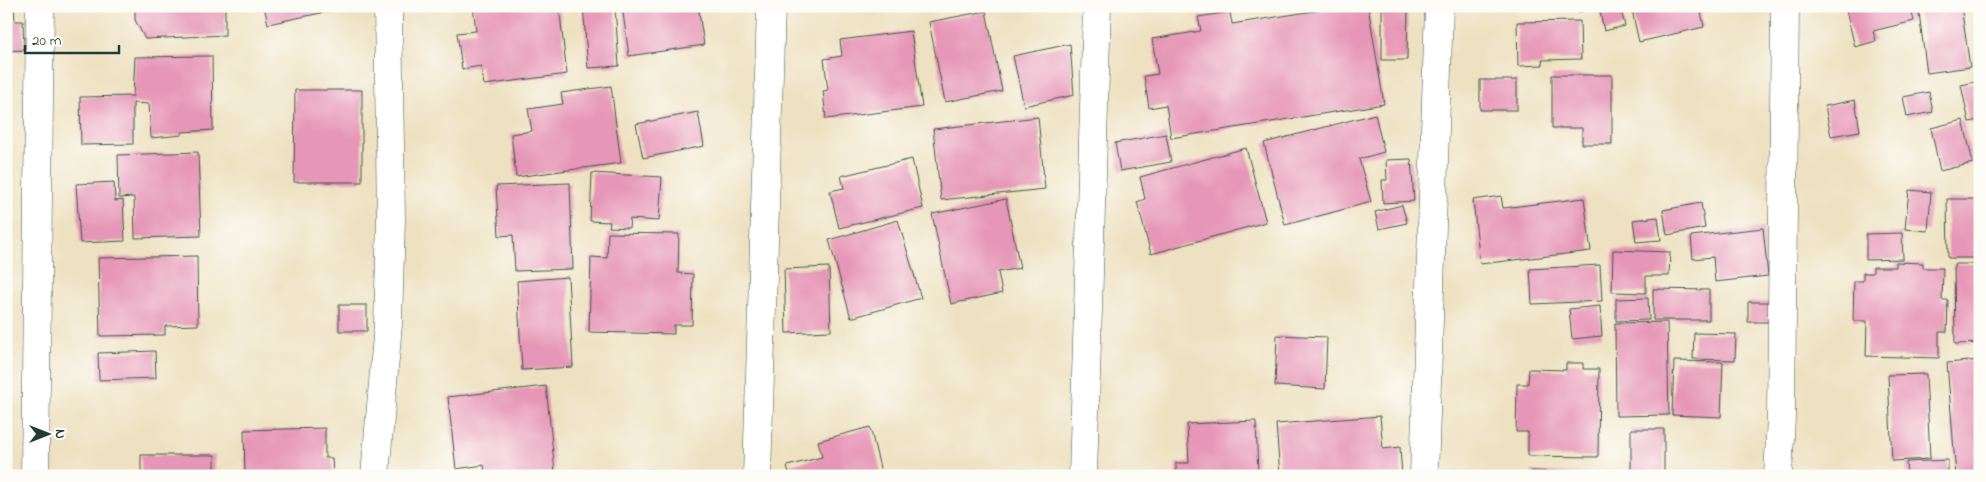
<svg xmlns="http://www.w3.org/2000/svg" width="1986" height="482" viewBox="0 0 1986 482" font-family="'Indie Flower',sans-serif">
  <rect width="100%" height="100%" fill="#fdfcf7"/>
  <filter id="ink" filterUnits="userSpaceOnUse"><feTurbulence type="fractalNoise" baseFrequency=".02" numOctaves="2"/><feDisplacementMap in="SourceGraphic" scale="10" xChannelSelector="R" yChannelSelector="G"/><feConvolveMatrix kernelMatrix="1 2 1 2 8 2 1 2 1" color-interpolation-filters="sRGB"/></filter>
  <filter id="wash" filterUnits="userSpaceOnUse"><feTurbulence type="fractalNoise" baseFrequency=".0096" numOctaves="4" result="noise"/><feDisplacementMap in="SourceGraphic" scale="20" xChannelSelector="R" yChannelSelector="G"/><feGaussianBlur stdDeviation="1.12" result="paint"/><feColorMatrix in="noise" values="0 0 0 0 0 0 0 0 0 0 0 0 0 0 0 0 0 1.4 0 .05"/><feComposite in="paint" operator="in"/></filter>
  <g filter="url(#wash)">
    <rect width="100%" height="100%" fill="#eee1c1"/>
    <g id="blocks">
      <path fill="#e696b6" d="M6,6H14L15,21H23L24,50L6,51Z
        M135,6H225V35L145,39L135,20Z
        M264,6H345V8L268,24Z
        M473,6H559L567,74L484,85L481,66L462,69L457,33L476,31Z
        M583,6H615L619,66L588,68Z
        M622,6H698L704,45L629,56Z
        M1346,6H1368L1384,104L1171,138L1166,105L1149,108L1144,76L1158,74L1152,39L1201,31L1198,17L1230,12L1232,24Z
        M1382,6H1408L1407,60H1382Z
        M1577,6H1620L1625,26L1604,31L1599,7L1579,12Z
        M1631,6H1700L1704,27L1639,42Z
        M1845,6H1910L1914,21L1873,31L1876,41L1855,47Z
        M1918,6H1961L1970,67L1927,73Z
        M986,11L1002,91L945,102L929,22Z
        M1580,21L1581,59L1542,60L1543,65L1518,66L1517,22Z
        M911,31L922,107L826,119L823,91L828,90L824,59L842,56L840,40Z
        M1070,44L1074,95L1024,106L1013,56Z
        M212,56L213,130L182,132V135L151,138L149,104L133,103V144L81,145L80,97L133,96L135,57Z
        M1552,75H1612V144H1582V128H1552Z
        M1480,80H1517V110H1480Z
        M1980,81V120L1969,122L1961,85Z
        M611,86L621,163L516,177L511,134L532,131L528,109L563,104L561,93Z
        M295,90H362V182H294Z
        M1929,92L1933,112L1907,117L1903,97Z
        M1855,100L1860,131L1831,136L1825,106Z
        M698,112L704,146L643,158L636,124Z
        M1375,114L1384,152L1359,159L1371,202L1285,225L1264,143Z
        M1038,117L1045,189L941,200L933,129Z
        M1963,120L1973,163L1940,171L1931,128Z
        M1166,134L1171,162L1120,171L1115,143Z
        M1246,148L1266,222L1151,254L1137,202L1145,199L1140,177Z
        M198,152L201,236L135,238L134,197L119,198L118,155Z
        M912,159L923,208L839,228L830,191L844,188L841,176Z
        M1411,159L1414,201L1383,203L1382,180H1387L1386,160Z
        M592,173L662,177L659,221L630,219L629,228L609,227L610,222L590,221Z
        M114,182L115,201L123,200L125,241L80,243L76,184Z
        M570,183L573,269L515,271L513,235L499,236L496,186Z
        M1909,190L1931,192L1928,231L1905,229Z
        M1501,196L1503,208L1584,198L1591,251L1480,264L1473,200Z
        M1006,199L1020,268L998,272L1002,293L951,304L932,214Z
        M1947,199H1980V258H1948Z
        M1701,203L1705,228L1667,235L1663,210Z
        M1402,205L1407,223L1379,229L1375,212Z
        M1658,217L1661,240L1636,242L1633,220Z
        M898,220L921,298L851,318L829,240Z
        M1763,228L1768,276L1715,282L1713,257L1693,259L1691,236Z
        M608,233L679,234L678,273L693,274L692,325H674V334L589,332L591,257L607,258Z
        M1902,233L1903,259L1866,260V234Z
        M1613,250L1670,252L1669,276H1646V293L1612,292Z
        M197,256L198,325L165,326V335L100,336L98,258Z
        M1896,262L1923,263V268H1943L1942,300H1948L1947,332H1939V358L1866,356L1867,321H1853L1854,281H1863V273H1873V267H1896Z
        M1954,264H1979L1980,343L1955,344Z
        M1600,265L1602,301L1532,304L1530,269Z
        M829,267L831,331L786,333L784,269Z
        M568,277L573,367L522,370L517,281Z
        M1653,289L1709,290V320H1653Z
        M1648,298L1649,320L1616,321V299Z
        M1748,302H1774V322H1748Z
        M339,305H367V331H339Z
        M1600,306L1602,336L1572,339L1569,309Z
        M1667,322L1669,415L1616,416L1615,323Z
        M1694,333L1736,334L1735,360L1693,359Z
        M1277,335L1327,337L1325,389L1275,386Z
        M155,351L156,378L99,380L98,353Z
        M1980,360V475L1956,476L1947,363Z
        M1674,361L1723,362L1721,417L1672,415Z
        M1566,363H1583V369H1599L1598,457L1528,456V432H1516L1517,384H1528L1529,369L1566,370Z
        M1926,374L1930,459L1892,461L1888,375Z
        M546,386L555,472L522,476H485L484,465L456,469L448,397Z
        M1380,416L1383,449L1400,447L1402,476H1280L1276,424Z
        M1256,421L1258,476H1176V463H1189L1187,424Z
        M870,427L882,476H790L787,466L822,457L818,441Z
        M325,428V458H332L333,476H245L244,430Z
        M1631,429H1664V476H1631Z
        M141,455H215V476H141Z
        M1948,460V476H1907L1906,462Z
        M654,470V476H575V472Z
        M1532,471L1589,474V476H1532Z"/>
    </g>
  </g>
  <g filter="url(#ink)">
    <use href="#blocks" fill-opacity="0" stroke="#3e5649" stroke-width="1"/>
    <g fill="none" stroke-linecap="round" stroke-linejoin="round">
      <g stroke="#3e5649" stroke-width="29">
        <path id="street" d="M35,476L40,6
          M375,476L388,324L391,219L388,6
          M757,476L771,6
          M1083,476L1097,6
          M1424,476L1439,6
          M1778,476L1781,417L1785,6"/>
      </g>
      <use href="#street" stroke="#fff" stroke-width="28"/>
    </g>
  </g>
  <rect width="1986" height="482" fill="none" stroke="#fdfcf7" stroke-width="25"/>
  <g transform="translate(48 434) rotate(90)" stroke="#fdfcf7" stroke-width="4" paint-order="stroke">
  <path d="M0-4L9 19L0 12L-9 19Z" fill="#1f3d34"/>
  <text y="-8" font-size="14" font-weight="bold" text-anchor="middle" fill="#1f3d34">N</text>
  </g>
  <path d="M25 45v8h94v-8" fill="none" stroke="#1f3d34" stroke-width="2.5"/>
  <text x="32" y="45" font-size="15" fill="#1f3d34" stroke="#fdfcf7" stroke-width="4" paint-order="stroke">20 m</text>
</svg>
